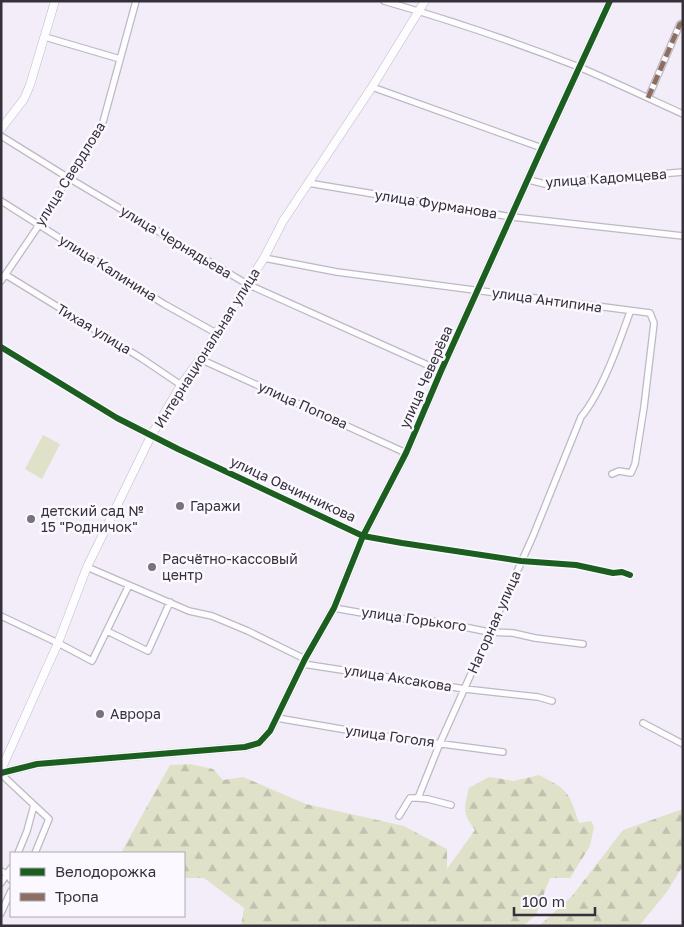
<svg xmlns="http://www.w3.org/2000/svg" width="684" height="927" viewBox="0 0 684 927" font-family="'Golos Text',sans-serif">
  <defs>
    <pattern id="forest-firs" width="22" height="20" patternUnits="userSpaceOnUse" patternTransform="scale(1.25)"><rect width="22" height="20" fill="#dfe1c9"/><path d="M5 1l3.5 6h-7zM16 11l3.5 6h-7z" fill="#c0c1ae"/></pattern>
  </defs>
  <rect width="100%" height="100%" fill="#f3edf9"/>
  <path fill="url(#forest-firs)" d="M190,764L213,769L223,780L243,777L306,804L404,826L447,849V869L475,830C462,812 464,810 469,788L489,777L514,781L539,775C569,791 568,790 579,823L591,821L594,827L590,846L570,878H550L536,915L523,926H241L244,908L204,878H184V853H121L170,765Z
    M683,809V866L666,893L639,926H539L572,896L623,830Z"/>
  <path fill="#dfe1c9" d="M43,435L60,444L42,479L25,469Z"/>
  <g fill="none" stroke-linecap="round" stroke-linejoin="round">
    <g stroke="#beb8c3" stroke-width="8">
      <path id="street" d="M384,1C450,20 515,42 579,67C614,82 648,98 683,114
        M45,37L120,59
        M372,87L542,148
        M648,98L680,24L683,23
        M1,136L67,177L247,284L441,371
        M529,180L545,184L683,172
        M308,183L512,217L683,236
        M1,201L164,304L216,333
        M264,258L337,272L650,313L654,323L644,407L635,464L631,473L619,471L612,474
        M6,275L141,358L181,385
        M1,281L39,225L103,122L136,1
        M1,347L117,418L178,449L363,536L402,543L521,561L576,565L613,573L622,572L630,575
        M200,359L406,453
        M87,567L189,611L212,616L248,631L305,659
        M334,608L385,617L440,622L489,632L513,633L535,638L583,644
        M1,616L58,643L92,661L129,585
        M107,631L148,651L170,602
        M303,664L465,689L538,697L552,701
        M277,718L382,736L503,752
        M643,723L683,744
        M1,774L49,819L35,853
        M418,798L428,799L451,805
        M399,816L410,798H418L440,743L533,536L581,417C602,392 619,343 630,312
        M18,853L27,831L34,805
        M1,871L7,874L11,880
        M1,883L11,868
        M1,913L11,891"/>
    </g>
    <g stroke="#beb8c3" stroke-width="9">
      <path id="secondary" d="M1,129L24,99L30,85L55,1
        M1,770L58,643L87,567L151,436L181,385L200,359L264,258L283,221L372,87L425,1
        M1,773L37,764L245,747L259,743L270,731L305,659L334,608L363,536L406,453L441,371L542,148L610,1"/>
    </g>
    <use href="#street" stroke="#fdfcfe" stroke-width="5.5"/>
    <use href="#secondary" stroke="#fdfcfe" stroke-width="8"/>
    <path stroke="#8d6e63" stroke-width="5" stroke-dasharray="10 5" stroke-linecap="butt" d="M648,98L680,24L683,23"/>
    <g stroke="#fbf9ff" stroke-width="9">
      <path id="cycleway" d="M1,347L117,418L178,449L363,536L402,543L521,561L576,565L613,573L622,572L630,575
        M1,773L37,764L245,747L259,743L270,731L305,659L334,608L363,536L406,453L441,371L542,148L610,1"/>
    </g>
    <use href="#cycleway" stroke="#1b5e20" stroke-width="6"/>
  </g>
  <g fill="#78727e" stroke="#fbf9ff" stroke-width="2">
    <circle cx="180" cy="506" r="5"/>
    <circle cx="31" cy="519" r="5"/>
    <circle cx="152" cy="567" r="5"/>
    <circle cx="100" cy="714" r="5"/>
  </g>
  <g text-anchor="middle" stroke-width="5" stroke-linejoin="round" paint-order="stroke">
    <g font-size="14" fill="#36303b" stroke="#fbf9ff">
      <text transform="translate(70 174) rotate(-58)" y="5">улица Свердлова</text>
      <text transform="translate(606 178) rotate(-4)" y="5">улица Кадомцева</text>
      <text transform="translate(436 204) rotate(9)" y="5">улица Фурманова</text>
      <text transform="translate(176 242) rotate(31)" y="5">улица Чернядьева</text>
      <text transform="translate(108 268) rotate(32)" y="5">улица Калинина</text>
      <text transform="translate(547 300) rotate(8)" y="5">улица Антипина</text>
      <text transform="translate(94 329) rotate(31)" y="5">Тихая улица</text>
      <text transform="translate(207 348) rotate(-58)" y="5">Интернациональная улица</text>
      <text transform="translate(426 377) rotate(-66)" y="5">улица Чеверёва</text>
      <text transform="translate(303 405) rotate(24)" y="5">улица Попова</text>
      <text transform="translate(293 489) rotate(25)" y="5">улица Овчинникова</text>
      <text transform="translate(414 619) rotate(8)" y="5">улица Горького</text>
      <text transform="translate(494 622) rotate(-66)" y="5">Нагорная улица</text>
      <text transform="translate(398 678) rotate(9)" y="5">улица Аксакова</text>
      <text transform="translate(390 736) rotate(8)" y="5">улица Гоголя</text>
    </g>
    <g font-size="14" fill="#36303b" stroke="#fbf9ff" text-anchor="start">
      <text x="190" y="511">Гаражи</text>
      <text x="41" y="516">детский сад №<tspan x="41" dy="16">15 "Родничок"</tspan></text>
      <text x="162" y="564">Расчётно-кассовый<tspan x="162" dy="16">центр</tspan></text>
      <text x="110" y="719">Аврора</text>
    </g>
  </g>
  <rect width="684" height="927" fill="none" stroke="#36303b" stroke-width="5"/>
  <rect x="10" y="852" width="175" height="65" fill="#fbf9ff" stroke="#aca9b1"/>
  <rect x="20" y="868" width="25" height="8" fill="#1b5e20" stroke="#aca9b1"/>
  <text x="55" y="877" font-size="15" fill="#36303b">Велодорожка</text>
  <rect x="20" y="893" width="25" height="8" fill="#8d6e63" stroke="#aca9b1"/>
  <text x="55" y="902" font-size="15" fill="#36303b">Тропа</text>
  <path d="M514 907v8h81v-8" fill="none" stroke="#36303b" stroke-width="2.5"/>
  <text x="522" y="907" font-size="15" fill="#36303b" stroke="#fbf9ff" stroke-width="4" paint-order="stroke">100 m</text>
</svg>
